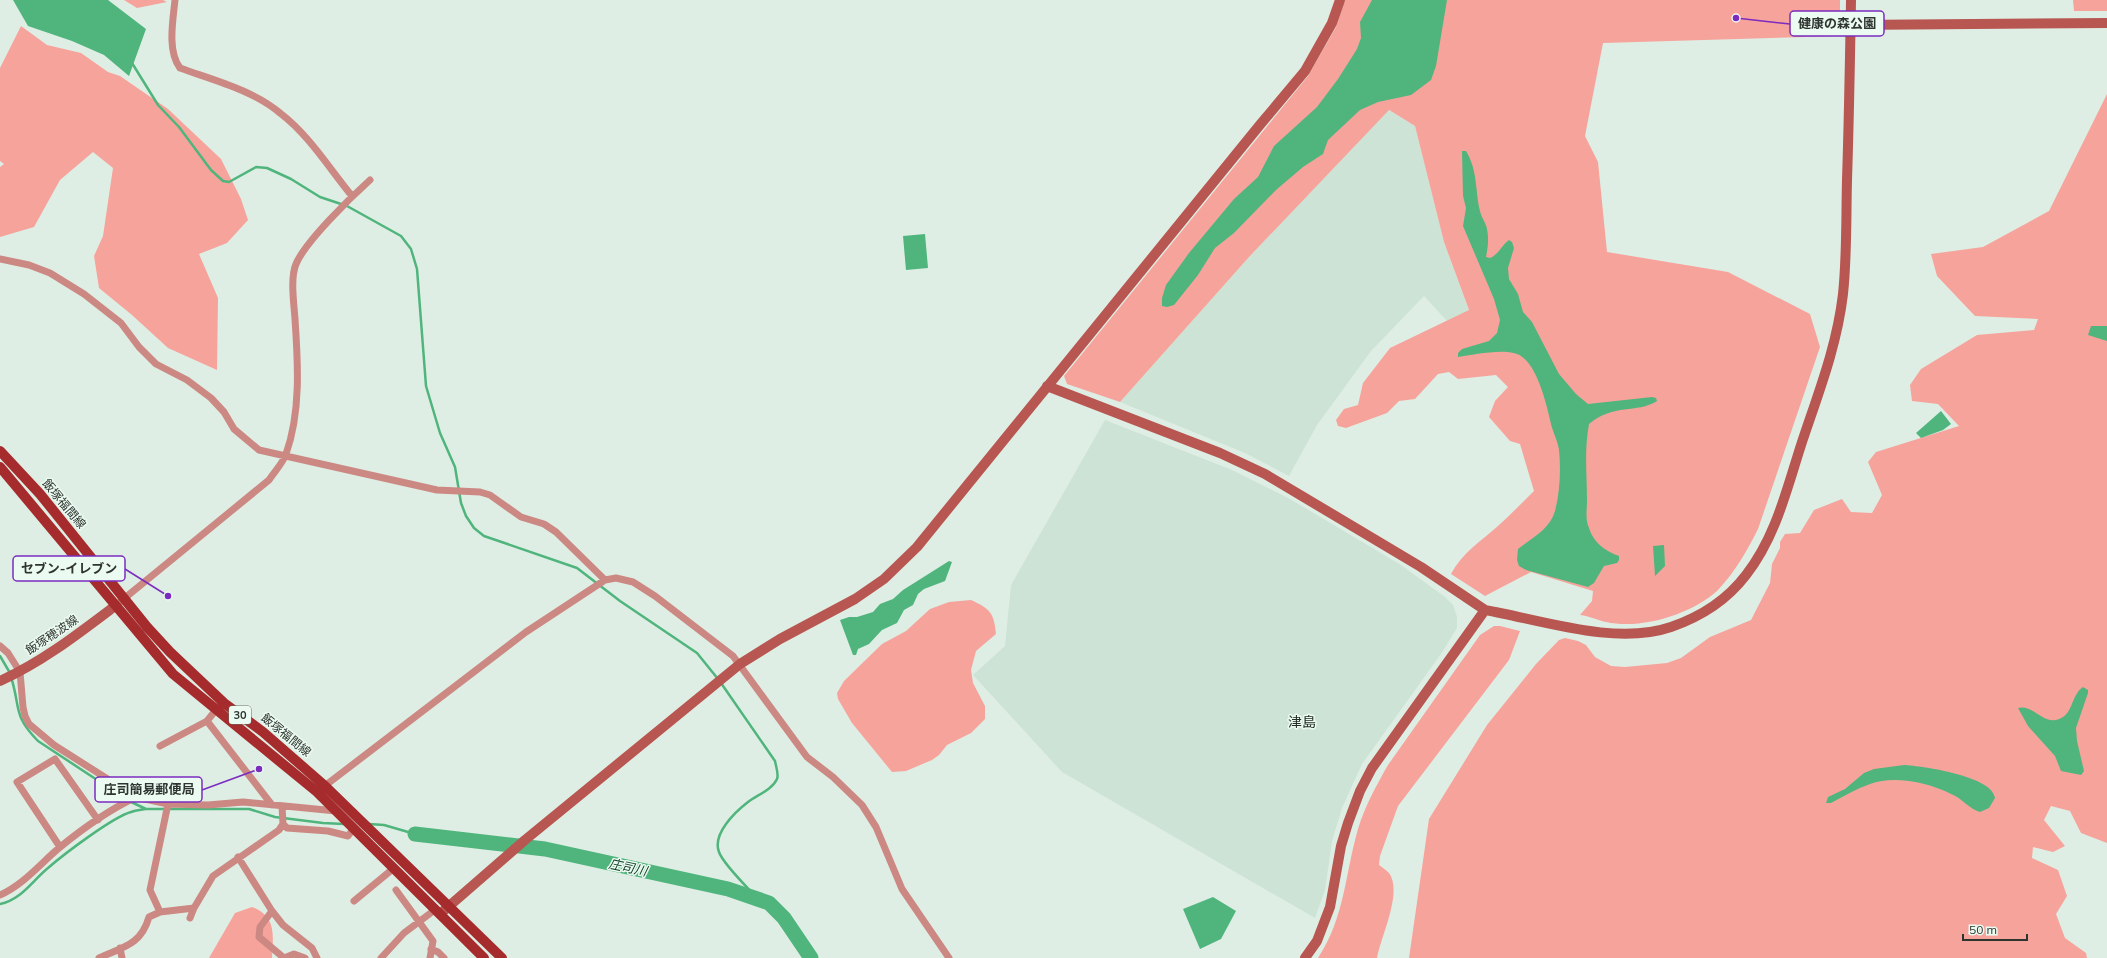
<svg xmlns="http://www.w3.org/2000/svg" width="2107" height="958" viewBox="0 0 2107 958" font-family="Mulish,'Noto Sans JP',sans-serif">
  <rect width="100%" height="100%" fill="#dfeee4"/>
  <path fill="#cde3d5" d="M1388,110L1415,126L1444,242L1469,311L1447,321L1424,296L1371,351L1317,425L1289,476L1245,453L1120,402L1249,257Z
    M1105,420L1232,470L1290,499L1401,565L1445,597L1453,605L1457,617V628L1443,651L1362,764L1342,808L1332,841L1325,890L1315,918L1062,772L973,675L1005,646L1011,585Z"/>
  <path fill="#f6a39c" d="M124,0H163L167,2L137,8Z
    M1345,0H1840V36L1603,43L1585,136L1598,162L1607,252L1728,272L1810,314L1820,347L1758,529C1747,551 1735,572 1718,590C1692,614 1642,630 1606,622C1597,620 1590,616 1580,615L1592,601L1593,591L1531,572L1485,596L1451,574C1462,553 1481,541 1498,526C1510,515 1522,503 1534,491L1520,444L1510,441L1489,417L1495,401L1508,387L1496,375L1458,379L1449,372L1438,374L1415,399L1399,401L1387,413L1346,428L1338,426L1336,420L1344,409L1358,405L1363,383L1390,348L1469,310L1444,242L1415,126L1389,110L1249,257L1120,402L1067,384L1064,376L1308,76L1336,27Z
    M2073,0H2107V11H2074Z
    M21,26L47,45L81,53L108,72L120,76L168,109L221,159L241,199L248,220L227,243L199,254L218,298L217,370L168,348L132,315L99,288L94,256L103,236L113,168L93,152L60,180L34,227L0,237V167L4,164L0,161V68Z
    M2107,94V843L2081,833L2070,811L2051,806L2044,820L2065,846L2053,852L2033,847L2032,858L2058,870L2067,896L2056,914L2065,938L2086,953L2087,958H1409L1429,819L1487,725L1536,664L1559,640L1565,638L1578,641L1586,645L1595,657L1611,666L1625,667L1667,663L1681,658L1710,637L1751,620L1770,583L1772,564L1780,548V542L1785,534L1800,533L1814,510L1842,499L1851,512L1872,513L1882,495L1868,462L1876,452L1959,426L1938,404L1912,401L1910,385L1921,369L1977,335L2034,330L2038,319L1975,316L1937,276L1931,254L1983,247L2049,211Z
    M971,600C990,609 994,612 996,634L976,651L971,670L973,683L985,706V719L971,733L947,745L939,755L932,760L906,771L892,772L852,723L838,699L837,693L844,681L882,644L906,631L930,609L949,602Z
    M1494,626H1500L1520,631L1509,660L1398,806L1380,856L1379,865C1382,867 1386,870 1389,873C1403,892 1381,936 1377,958H1318C1345,917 1345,874 1358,829C1365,806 1376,786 1388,765L1480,635Z
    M252,907C277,917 273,935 272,958H209L235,913Z"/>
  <path fill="#4fb57d" d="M13,0H108L146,29L129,76L104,55L72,41L28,26Z
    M1372,0H1447L1436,66L1431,80L1411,95L1378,102L1360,110L1328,140L1323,154L1303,167L1276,190L1234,233L1215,248L1198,275L1174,305L1167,307L1162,306V298L1166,285L1189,253L1234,199L1258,177L1274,146L1317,107L1338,79L1357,49L1361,38L1360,22Z
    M1462,151H1466C1478,171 1475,190 1480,211C1481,217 1486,223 1487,229C1489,238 1488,247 1486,257L1490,258C1499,254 1501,246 1509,240L1512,242L1514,248L1508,268L1509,279L1518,294L1523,312L1532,322L1559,374L1576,394L1588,404L1652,397L1656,398L1657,401C1636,414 1614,403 1589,424C1584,452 1587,472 1587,501C1587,510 1585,519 1589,528C1593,542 1605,551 1619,556V560L1617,563L1604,566L1594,583L1588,587L1526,570L1519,566L1517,560L1518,549C1532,538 1550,529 1555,511C1560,492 1561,469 1559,450C1558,441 1553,433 1551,424C1547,406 1538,367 1521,356C1507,347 1474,355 1458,357V353L1462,349L1489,341L1497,333L1500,320L1494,299L1463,226L1466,208L1463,196Z
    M925,234L928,268L906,270L903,236Z
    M2091,326H2107V341L2088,335Z
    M1941,411L1951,424L1943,430L1921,438L1916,433Z
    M1664,545L1665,566L1655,576L1653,546Z
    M949,561L952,562L945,581L924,589L918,594L913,605L904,610L897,623L882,630L869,644L858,649L856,655H853L840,620L849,617H857L873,612L880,604L893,599L903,590Z
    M2083,687L2088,690V693L2076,728L2077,741L2084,771L2081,775L2061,771L2055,756L2028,726L2018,708C2032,704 2042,723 2056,720C2074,716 2070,696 2083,687Z
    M1904,765C1922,766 1993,776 1995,798L1989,808L1980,812C1969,809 1962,798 1951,794C1929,783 1894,775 1870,784C1856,789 1844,796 1831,803H1826L1828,797L1845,789L1864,773L1874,769Z
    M1213,897L1236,911L1221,939L1200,949L1183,909Z"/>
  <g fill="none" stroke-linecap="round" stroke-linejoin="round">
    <path stroke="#4fb57d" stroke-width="2.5" d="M132,63L158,105L179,127L211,170L223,181L229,182L256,167L267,168L291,179L320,197L347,206L401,236L411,249L417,269L426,386L440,433L455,467L461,503L466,516L474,528L484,536L577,568L620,601L697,653L718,679
      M0,656L10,673
      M11,677C21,708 12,714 38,741L129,801L146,809
      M721,683L775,761C776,767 779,774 777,779C772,790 757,795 748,802C735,812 712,834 719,852C723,864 748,888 758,899
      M369,824L384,825L415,834
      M0,904C21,900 32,881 48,868C64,854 113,817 131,812C136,810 141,810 146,809H249L275,817L323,823L344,824"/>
    <path stroke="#4fb57d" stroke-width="15" d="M415,834L545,849L728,889L769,903L784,918L811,958"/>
    <path stroke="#cc8983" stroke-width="7" d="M175,0C173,20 167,51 180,68C213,80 253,90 280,113C309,135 329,168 352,196
      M0,259L29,265L50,273L84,294L121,323L139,347L156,364L187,380L211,398L224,412L234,429L259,450L437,490L480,492L490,495L521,517L544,524L556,532L605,580
      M115,606L269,480C274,472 283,463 286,454C301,412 298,363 295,319C294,304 290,278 296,264C305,242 351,197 370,180
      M0,646L8,653L20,672L23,707L25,716L29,724L54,745L136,797L168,804L208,805L243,802L336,811
      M207,721L272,805
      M160,746L207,721L215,711
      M322,788L526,632L605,580L616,578L633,582L655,596L733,656L807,757L833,777L862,805L876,827L902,889L949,958
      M283,824L287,828L328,831L348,836L354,828
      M60,847L17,782L55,759L98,820
      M238,857L272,911L260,927L259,937L284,958
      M396,890L433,941L430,958
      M0,895C23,885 40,864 59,848C82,829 109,810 136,797
      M354,901L394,868
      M272,911L283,925L312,948L317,958
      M160,912L194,908L213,876L279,830L283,824L282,806
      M190,918L194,908
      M120,948L122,958
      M431,949L438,952L444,958
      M99,958C123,947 141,945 149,917L160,912L150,890L168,804
      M284,958L294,954L305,958
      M381,958L404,933L436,909"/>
    <path stroke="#b85651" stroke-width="10" d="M1851,25L2107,23
      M1047,386L1220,453L1265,474L1421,567L1485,610L1372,768L1360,791L1348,823L1341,846L1330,907L1317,941L1305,958
      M1485,610C1541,620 1616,646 1671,627C1700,617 1727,600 1746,575C1776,537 1787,488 1802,442C1818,394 1837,346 1843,294C1847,257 1846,218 1847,180C1849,120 1850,60 1851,0
      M0,681C42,662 78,634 115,606
      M440,914L525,840L740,664L780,639L855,599L884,579L917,547L1259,126L1305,71L1332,23L1340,0"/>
    <path stroke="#a62b2d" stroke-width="10" d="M0,451L40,494L147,627L170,652L224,703L263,732L325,786L502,958
      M0,467L173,674L317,792L484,958"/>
  </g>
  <g text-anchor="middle" stroke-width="3" stroke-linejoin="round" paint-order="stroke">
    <rect fill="#ecfbf1" stroke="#67706a" stroke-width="1" x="229" y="706" width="22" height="18" rx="3"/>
    <g font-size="11" font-weight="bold" fill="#2e3430">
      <text x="240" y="719">30</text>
    </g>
    <g font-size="12" fill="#2e3430" stroke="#ecfbf1">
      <text transform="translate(64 504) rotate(50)" y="4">飯塚福間線</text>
      <text transform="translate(52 635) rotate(-34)" y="4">飯塚穂波線</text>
      <text transform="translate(286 735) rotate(39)" y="4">飯塚福間線</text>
    </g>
    <g font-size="13" font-style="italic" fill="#0d3922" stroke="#ecfbf1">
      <text transform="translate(628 867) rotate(12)" y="5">庄司川</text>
    </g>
    <g font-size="14" fill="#212d25" stroke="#ecfbf1">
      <text x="1302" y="727">津島</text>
    </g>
  </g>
  <path fill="none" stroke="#7b2cbf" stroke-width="1.5" d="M1736 18L1790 24M168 596L125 569M259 769L202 790"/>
  <g fill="#7b2cbf" stroke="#ecfbf1" stroke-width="1.5">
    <circle cx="1736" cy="18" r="4"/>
    <circle cx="168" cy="596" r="4"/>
    <circle cx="259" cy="769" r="4"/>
  </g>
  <g fill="#ecfbf1" stroke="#7b2cbf" stroke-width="1.5">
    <rect x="1790" y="11" width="94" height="25" rx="4"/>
    <rect x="13" y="556" width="112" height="25" rx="4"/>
    <rect x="95" y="777" width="107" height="25" rx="4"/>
  </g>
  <g font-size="13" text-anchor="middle" font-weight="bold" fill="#2e3430">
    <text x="1837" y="28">健康の森公園</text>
    <text x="69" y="573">セブン-イレブン</text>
    <text x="149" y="794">庄司簡易郵便局</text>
  </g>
  <path d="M1963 934v6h64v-6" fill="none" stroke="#2e3430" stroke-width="2"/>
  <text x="1969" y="934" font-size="12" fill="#2e3430" stroke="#ecfbf1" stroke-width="3" paint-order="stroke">50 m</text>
</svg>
